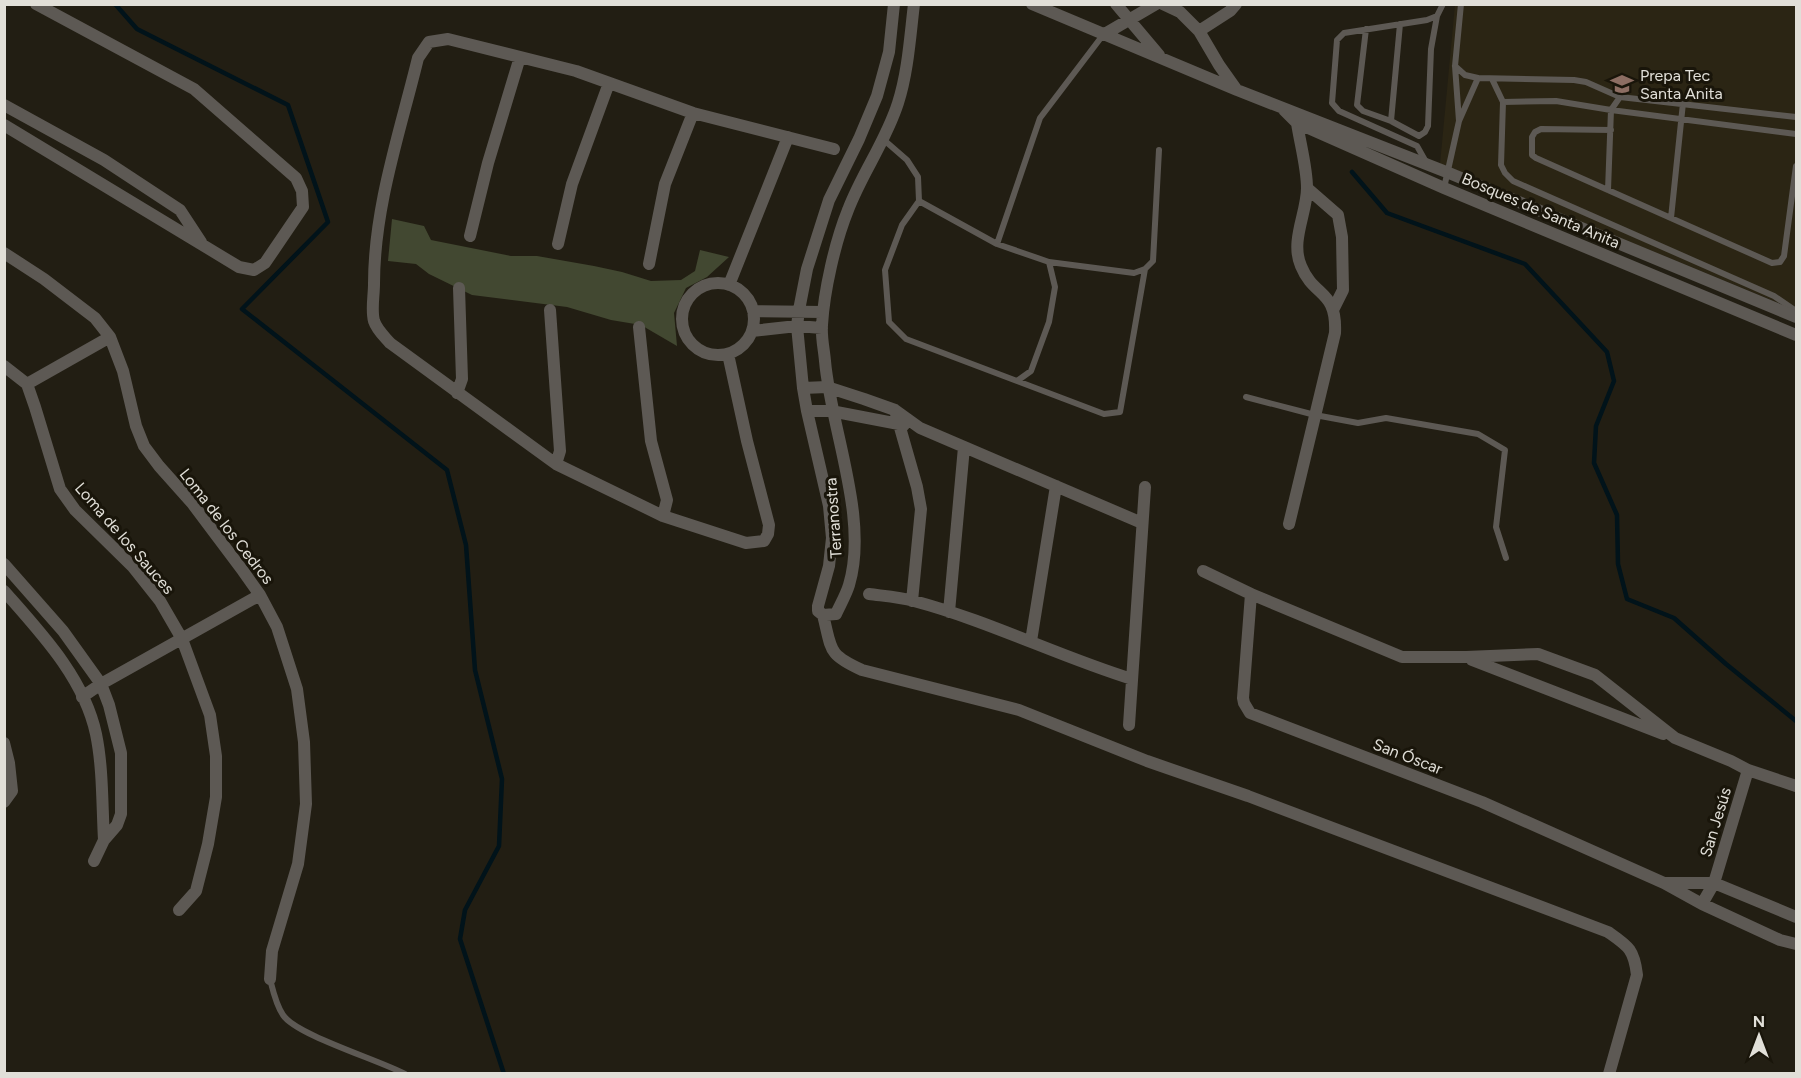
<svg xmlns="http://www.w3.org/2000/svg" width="1801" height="1078" viewBox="0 0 1801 1078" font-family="Figtree,sans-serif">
  <rect width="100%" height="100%" fill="#221e13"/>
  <path fill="#2b2514" d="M1455,5H1796V310L1440,164Z"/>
  <path fill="#424831" d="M392,219L424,226L431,240L511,256H537L594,266L622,272L651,281L681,280L695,271L700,250L729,257L707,277L686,288L674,313L677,346L641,325L611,320L567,307L472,295L429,274L416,264L388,261Z"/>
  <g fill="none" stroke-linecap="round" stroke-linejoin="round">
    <path stroke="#01131a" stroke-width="4.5" d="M115,4L137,29L288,105L328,222L242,309L447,470L466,545L475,670L502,779L499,846L465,910L460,939L504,1074
      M1352,172L1387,213L1525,264L1607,352L1614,381L1596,426L1594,463L1617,515L1618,564L1627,599L1674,618L1726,664L1796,721"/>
    <path stroke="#5d5954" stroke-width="6" d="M1366,29L1357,105L1363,111L1391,121L1419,136L1425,132L1428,126L1431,49L1437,16
      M1455,66L1465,75L1478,78
      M1492,79L1503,102L1501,165L1505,173L1513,181L1774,296L1796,311
      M1503,102L1556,101L1611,110L1796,134
      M1391,121L1400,24
      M1459,121L1455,66L1461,4
      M1611,130L1541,129L1535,132L1532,137V155L1536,158L1772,263L1780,262L1784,256L1796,166
      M884,140L907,160L918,177L919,201L902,225L885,270L889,322L906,339L1017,381L1031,371L1049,322L1055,287L1049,262L997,244L919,201
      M1426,162L1417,146L1339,111L1332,103L1337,40L1344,33L1427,20L1437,16L1443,4
      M1444,188L1459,121L1478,78L1574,80L1586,82L1620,97L1796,117
      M1608,190L1611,110L1620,97
      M1671,218L1683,103
      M997,244L1040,118L1103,35
      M1049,262L1134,273L1145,269L1153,261L1159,150
      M1017,381L1104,414L1120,412L1145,269
      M1246,397L1315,415L1358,423L1386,418L1478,434L1505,450L1496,527L1506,558
      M270,979C273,991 276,1005 283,1015C296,1035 379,1060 405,1074"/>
    <path stroke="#5d5954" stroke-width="12" d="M894,4L889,52L877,96L859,139L829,200L807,269L799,310L797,326L803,388L807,411L829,506L832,538L829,566L818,606V611L823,615L836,614C840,605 846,595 849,585C869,518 831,430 825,361C824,349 821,337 822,325C824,291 835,242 848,210C862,173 886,141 898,103C908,72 910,37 914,4
      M1032,4L1237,90L1449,173L1796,317
      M1116,4L1159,55
      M1163,4L1180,12L1199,31L1219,65L1236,89
      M1199,31L1230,11L1236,4
      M1103,35L1156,4
      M4,105L104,160L180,210L201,242
      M1284,110L1297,123L1444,188L1796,335
      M4,125L239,267L254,270L265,263L303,207L302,191L296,178L194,89L36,4
      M1307,188L1338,215L1342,237L1343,290L1334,308
      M470,236L488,163L520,57
      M558,244L572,184L609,83
      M4,253L44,279L95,318L110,337L123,371L136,426L144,446L159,466L192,503L243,571L260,595L277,627L297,689L304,742L306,804L298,864L272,951L270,979
      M649,264L665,184L693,113
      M682 319a36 36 0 1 1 72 0a36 36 0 1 1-72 0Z
      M729,285L788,137
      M550,310L560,451L556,464
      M753,311L823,312
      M639,327L651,441L667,500L663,516
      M752,331L797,326L822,328
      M728,354L747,441L769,525L768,534L764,541L746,543L663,516L556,464L390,343C384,336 377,330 374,321C371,310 374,296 374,284C374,207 400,132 418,58L429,42L448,39L576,71L693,113L834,149
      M4,366L27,384L35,407L60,489L75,510L133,567L160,601L182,639L210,715L216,756V797L208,844L196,891L179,910
      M27,384L110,337
      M803,388L827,387L864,399L895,410L920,428L1142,523
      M457,393L462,379L459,288
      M895,410L917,487L921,509L912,601
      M807,411H831L904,425
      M1289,524L1335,333C1337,289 1314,298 1301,266C1290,241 1307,213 1307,188C1307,168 1300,143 1297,123L1298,119
      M4,564L63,631L101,684L109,705L121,753V814L117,825L104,840L94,861
      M1203,571L1251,594
      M4,591C41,633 84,678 96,734C103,768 102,805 104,840
      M869,594C884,596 899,597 914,601C989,621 1058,656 1132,679
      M949,612L964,447
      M823,615C832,650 827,654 862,670L1019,710L1147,761L1248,796L1608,932C1628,946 1634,949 1637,975L1609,1074
      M1031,641L1056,486
      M1472,660L1663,734
      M82,697L101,684L260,595
      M1129,725L1145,487
      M4,743L9,763L12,791L4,802
      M1796,786L1748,770L1731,761L1675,738L1595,675L1538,654L1466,657H1402L1251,594L1243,698L1244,703L1250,713L1482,802L1664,883L1702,904L1780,940L1796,944
      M1665,883H1714L1796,917
      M1702,904L1714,883L1748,770"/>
  </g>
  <defs>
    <g id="university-bare" transform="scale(1.8)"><path d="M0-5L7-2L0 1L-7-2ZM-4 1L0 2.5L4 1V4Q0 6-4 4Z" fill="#8d6e63" stroke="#19150a" stroke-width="2.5" paint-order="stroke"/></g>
  </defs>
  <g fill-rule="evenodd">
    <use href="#university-bare" x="1622" y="84"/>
  </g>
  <g text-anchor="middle" stroke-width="6" stroke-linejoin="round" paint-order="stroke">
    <g font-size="16" fill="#e1dfd8" stroke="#19150a" text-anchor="start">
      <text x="1640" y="81">Prepa Tec<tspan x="1640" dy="18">Santa Anita</tspan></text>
    </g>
    <g font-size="16" fill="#e1dfd8" stroke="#19150a">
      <text transform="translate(1541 210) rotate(23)" y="6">Bosques de Santa Anita</text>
      <text transform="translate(833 518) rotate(-94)" y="6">Terranostra</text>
      <text transform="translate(227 526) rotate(52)" y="6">Loma de los Cedros</text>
      <text transform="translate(125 538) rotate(49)" y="6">Loma de los Sauces</text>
      <text transform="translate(1408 756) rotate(21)" y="6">San Óscar</text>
      <text transform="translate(1715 822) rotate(-73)" y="6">San Jesús</text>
    </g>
  </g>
  <rect width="1801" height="1078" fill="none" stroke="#e1dfd8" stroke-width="12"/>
  <g transform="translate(1759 1036)" stroke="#19150a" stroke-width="4.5" paint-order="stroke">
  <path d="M0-4.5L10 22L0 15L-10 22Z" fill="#e1dfd8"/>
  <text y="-9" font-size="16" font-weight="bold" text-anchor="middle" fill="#e1dfd8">N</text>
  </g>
</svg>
